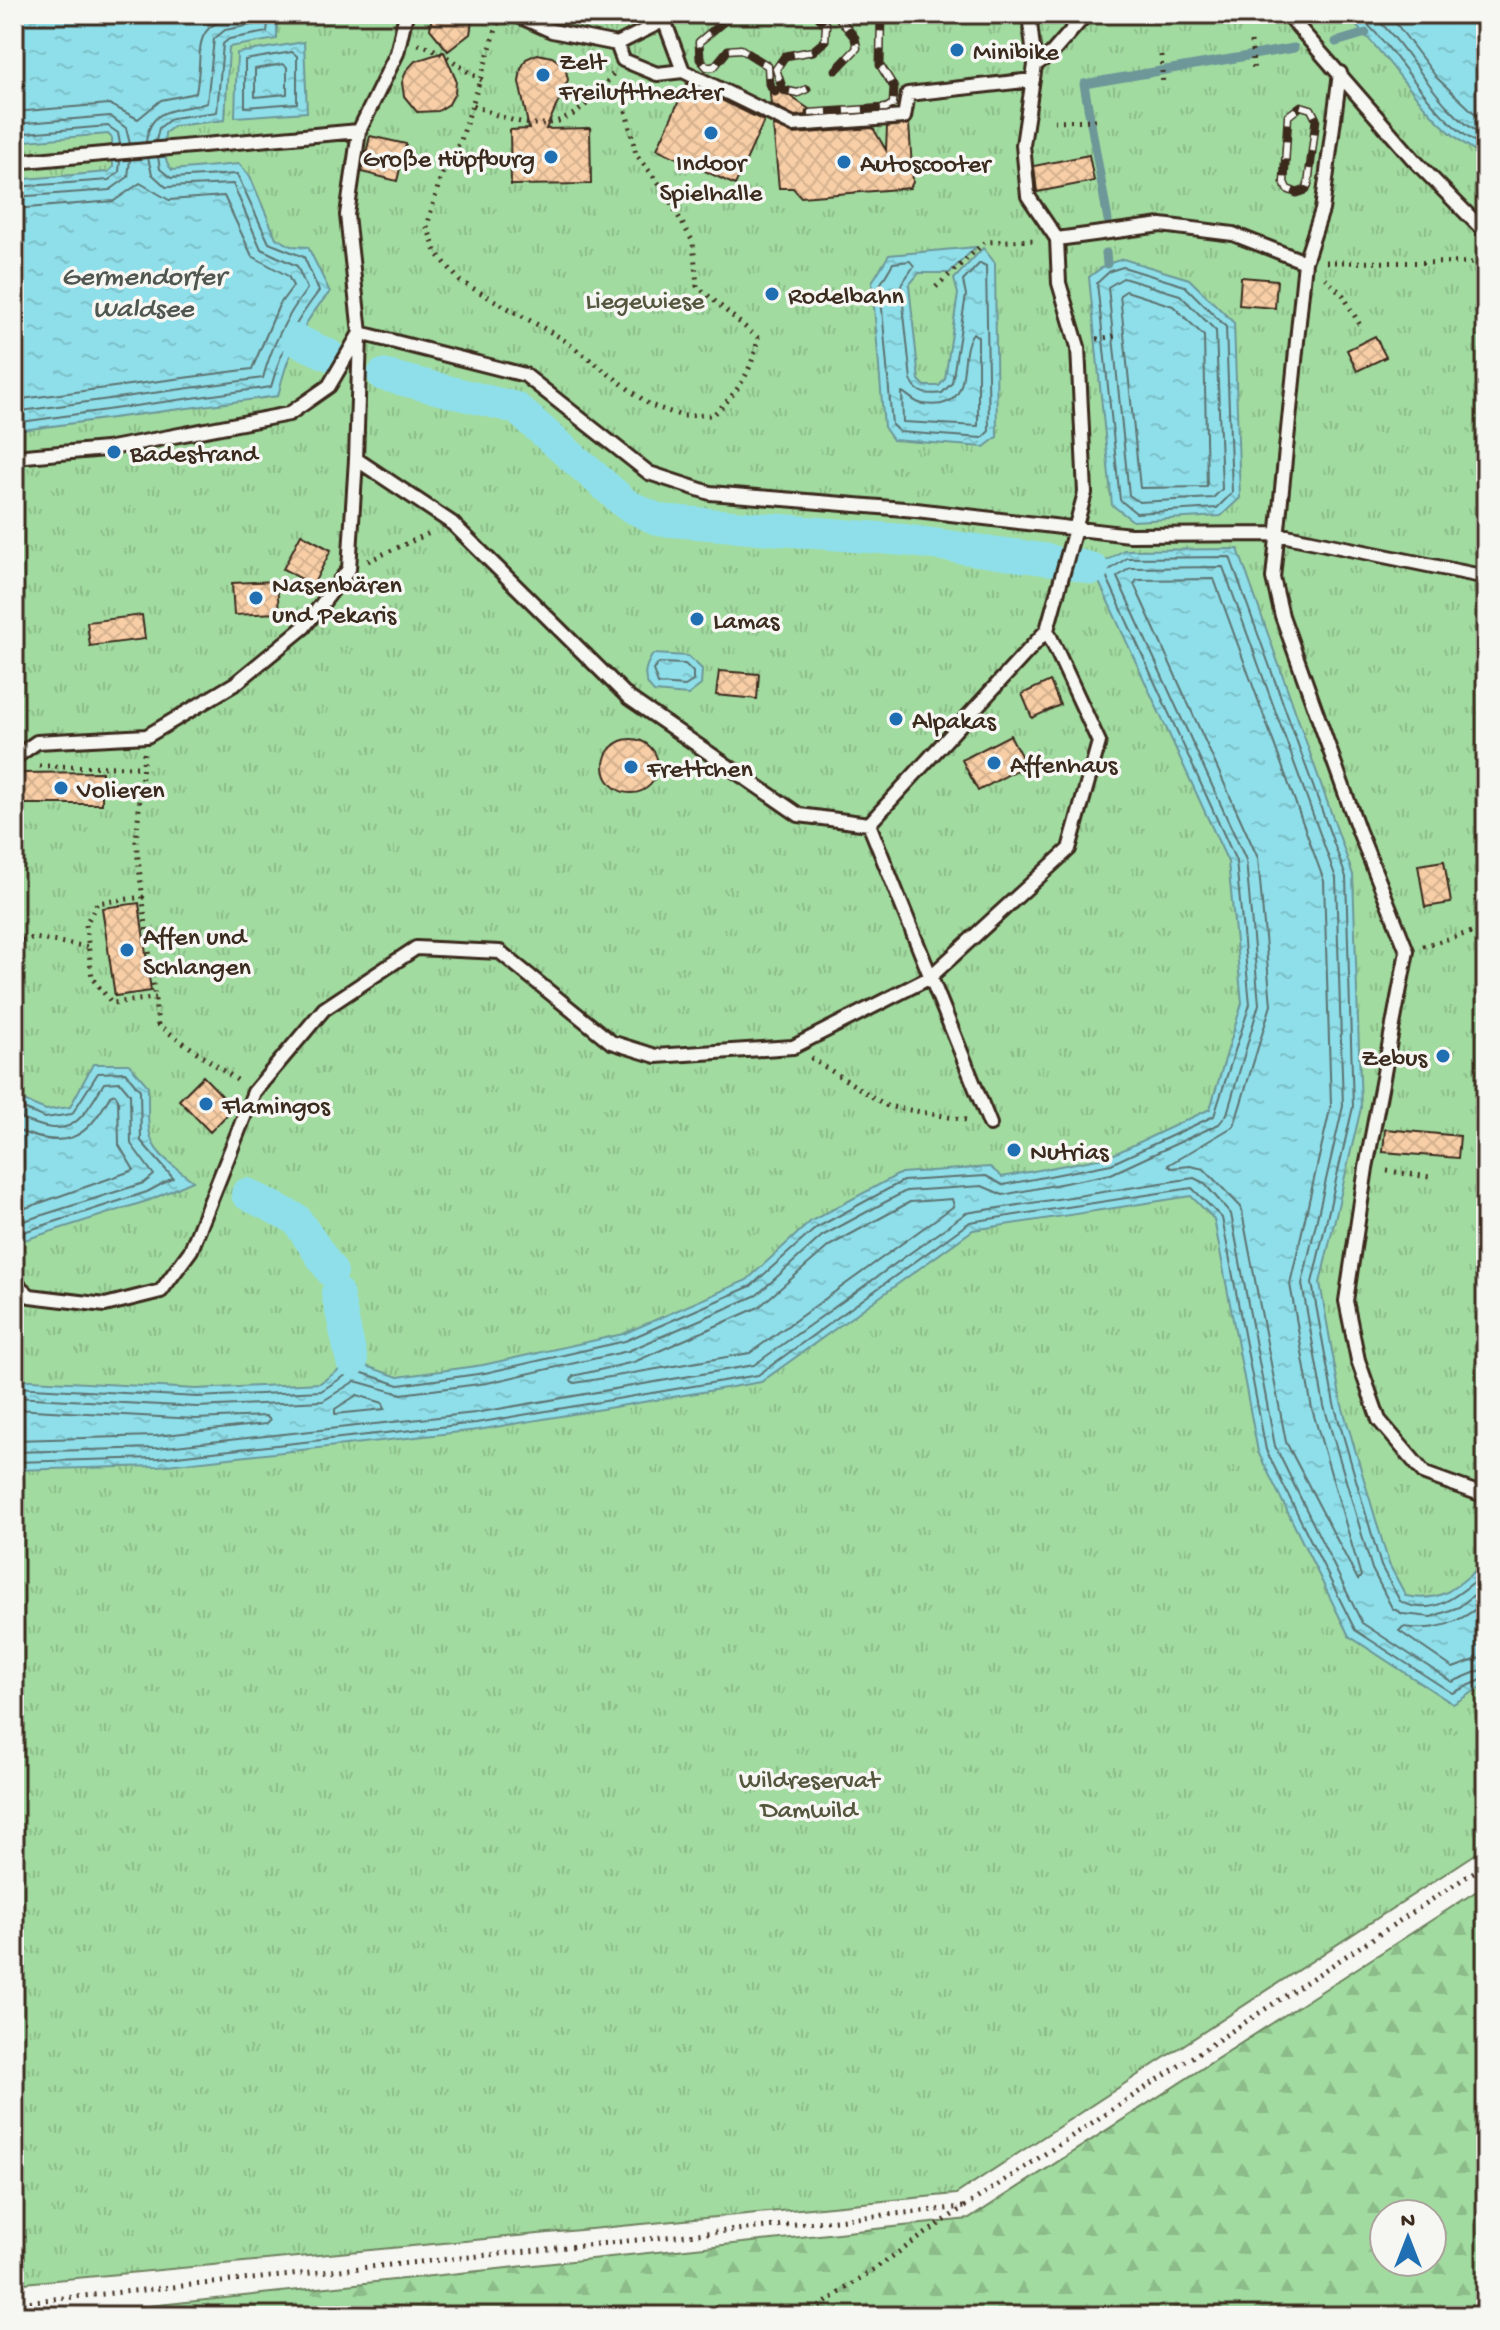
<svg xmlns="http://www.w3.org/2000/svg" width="1500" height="2330" viewBox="0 0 1500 2330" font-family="'Gochi Hand',sans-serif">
  <defs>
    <pattern id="forest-firs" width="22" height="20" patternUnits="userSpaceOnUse" patternTransform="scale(2)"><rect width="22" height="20" fill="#a1dba0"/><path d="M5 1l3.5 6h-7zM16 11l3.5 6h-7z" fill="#8cbc89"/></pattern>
    <pattern id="park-tufts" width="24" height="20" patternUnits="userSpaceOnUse" patternTransform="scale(2)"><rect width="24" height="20" fill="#a1dba0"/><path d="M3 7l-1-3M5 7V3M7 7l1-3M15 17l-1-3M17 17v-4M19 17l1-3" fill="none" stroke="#8cbc89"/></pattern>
    <pattern id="water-ripples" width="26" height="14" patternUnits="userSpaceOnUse" patternTransform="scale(2)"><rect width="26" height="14" fill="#8fdfea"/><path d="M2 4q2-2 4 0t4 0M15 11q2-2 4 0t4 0" fill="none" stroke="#7cc0c8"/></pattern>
    <pattern id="building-cross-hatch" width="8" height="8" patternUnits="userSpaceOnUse" patternTransform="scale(2)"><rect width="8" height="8" fill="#f7cea6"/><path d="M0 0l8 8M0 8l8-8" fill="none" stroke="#d5b18e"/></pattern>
  </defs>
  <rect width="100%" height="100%" fill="#f6f6f2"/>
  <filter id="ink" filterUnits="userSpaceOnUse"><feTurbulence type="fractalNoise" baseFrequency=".0125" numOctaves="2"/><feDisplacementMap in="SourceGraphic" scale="16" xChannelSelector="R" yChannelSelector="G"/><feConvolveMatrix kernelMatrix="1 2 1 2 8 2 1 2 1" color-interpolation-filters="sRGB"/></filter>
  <g filter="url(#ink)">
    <path fill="url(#forest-firs)" stroke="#6e825f" stroke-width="2" fill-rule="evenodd" d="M1486,1885V2316H54L969,2219ZM1384,2214H1432V2262H1384Z"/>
    <path fill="url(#park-tufts)" stroke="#6e825f" stroke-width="2" d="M14,14H1486V1847L956,2194L14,2284Z"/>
    <path fill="url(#water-ripples)" stroke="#6d9798" stroke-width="2" d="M14,14H277V39L229,47L225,120L174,126L165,133C164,145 163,161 172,170L239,164L250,176L276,238L291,246L308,247L330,292C301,324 287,355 278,396L14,431V180L108,172L113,167L112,138L108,134L14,142Z
      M1343,14H1486V157C1423,125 1396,58 1343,14Z
      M304,42L307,112L235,117L237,53Z
      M976,247L949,273H919L909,285L919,380L925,386H939L945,379L958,294L954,279L983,248L995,263L997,437L984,447L893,440L884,427L872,282L889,255Z
      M1123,259L1189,279L1234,323L1240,498L1221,516L1133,521L1112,505L1089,277L1107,264Z
      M1238,549L1353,875L1361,1108L1320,1283L1341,1402L1389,1564L1406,1596C1444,1604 1459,1584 1486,1561V1684L1453,1704L1349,1636L1258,1452L1214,1219L1191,1196L973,1230L761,1382L478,1430L158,1466L14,1470V1379L196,1389L320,1383L352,1361L398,1377L483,1365L623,1334L747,1280L811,1221L901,1173L990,1167L1002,1177L1108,1157L1210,1109L1242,1003L1228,862L1093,569L1124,550Z
      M653,654L688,656L702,669L701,685L688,695L654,692C641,679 644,668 653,654Z
      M93,1064H129L148,1086C148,1145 145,1145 193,1181L150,1200L15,1243L14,1097L46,1110L70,1107Z"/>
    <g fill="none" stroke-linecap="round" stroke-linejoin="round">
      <path stroke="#5d7270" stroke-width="2" d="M1356,14C1404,54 1428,119 1486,148
        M1371,14C1414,50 1434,110 1486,137
        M1389,14L1437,78L1486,124
        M292,52L297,56V103L245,107V60Z
        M283,64L287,67V94L255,97V69Z
        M14,112L109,104L138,119L161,100L196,93C205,47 186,25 245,14
        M14,124L110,116L126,128L130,144
        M14,134L108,126L118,133L120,144
        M156,141L159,128L172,118L217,112L223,44L229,39L267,32L269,14
        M146,142C150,105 179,111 207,103L214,39L225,30L256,24L259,14
        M14,187L109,180L119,172L120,160
        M14,197L110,190L128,177L130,160
        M14,209L114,201L140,183L169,200L224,196L252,256L288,276L293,286L279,305L252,369L14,400
        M910,261L914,266L901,285L911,380C917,395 928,395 942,393L952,383L966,295L963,281L980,263L986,266L989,431L982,438L899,432L892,425L880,285L893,263Z
        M1123,267L1185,286L1226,327L1232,493L1217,508L1136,513L1120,500L1097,283L1110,271Z
        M1123,278L1180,295L1216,331L1222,489L1213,498L1139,502L1129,495L1108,287Z
        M1126,291L1173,306L1204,336L1207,487L1140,488L1120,295Z
        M973,333L978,337V426L903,422L902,392C909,395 914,403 923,404C979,412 955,357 973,333Z
        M14,412L263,378C272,344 286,317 307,289L297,266L261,249L233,184L166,187L152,174L148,158
        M14,423L271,387C283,345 293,325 319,291L304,257L269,243L237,174L171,178L160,169L158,157
        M1214,579L1324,881L1331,1105L1290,1284L1312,1409L1361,1576L1358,1580L1286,1442L1241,1207L1204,1169L1190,1166L1171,1168L1168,1165L1234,1126L1271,1005L1258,858L1134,584L1137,580Z
        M659,663L685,664L693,672V681L685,686L658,684L653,670Z
        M14,1105L45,1118L72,1114L98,1073L125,1072L140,1090L141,1141L173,1178L147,1192L14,1235
        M14,1116C69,1139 76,1130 104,1083L120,1082L130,1094L131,1144L154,1175L144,1183L14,1224
        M14,1129C64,1150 85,1142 110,1096L115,1094L118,1099L119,1145L134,1170L14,1212
        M952,1199L954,1206L750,1353L575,1383L571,1381L573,1376L634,1362L759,1307L829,1246L910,1202Z
        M14,1387L197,1397L321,1391L354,1370L399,1385L485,1373L625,1341L751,1286L816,1228L903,1181L986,1176L1003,1185L1111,1164L1214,1116L1250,1004L1236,861L1105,573L1127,558L1230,557L1346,877L1353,1107L1312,1283L1334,1404L1381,1566L1400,1601C1433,1620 1462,1592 1486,1572
        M357,1395L383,1403L385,1409L335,1414V1409Z
        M14,1397L197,1407L323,1401L355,1381L401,1394L487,1383L628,1351L757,1295L822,1236L906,1191L982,1186L1003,1195L1111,1174L1219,1124L1227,1114L1259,1004L1246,860L1117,577L1130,568L1223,567L1336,878L1343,1106L1302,1284L1324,1406L1372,1569L1392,1608L1403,1614L1431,1617L1459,1607L1486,1585
        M14,1409L196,1419L266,1416L270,1420L266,1424L156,1436L14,1440
        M14,1452L157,1448L475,1413L754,1365L966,1213L1194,1178L1204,1183L1231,1214L1275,1446L1362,1623L1452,1682L1486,1668
        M14,1462L158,1458L476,1423L758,1375L970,1222L1192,1188L1222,1218L1266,1450L1355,1630L1452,1693L1486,1678
        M1486,1601C1460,1623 1437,1632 1403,1627L1399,1631L1453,1668L1486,1656"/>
      <path stroke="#6d9798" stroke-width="9" d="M1336,42L1366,33
        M1108,220L1084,84L1294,48
        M1106,253L1107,264"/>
      <path stroke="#8fdfea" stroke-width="32" d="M296,340L329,355
        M383,375L516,408L627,505L659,520L904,540L1050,560
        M1078,565L1093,569
        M247,1194L296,1219L332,1272
        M337,1293L352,1361"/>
    </g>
    <path fill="url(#building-cross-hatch)" stroke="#3b2a1e" stroke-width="2" d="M432,14H473L470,34L448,51L430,29Z
      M444,52L456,80L455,93L449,104L438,111L417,112L404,96L402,83L406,71L415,61Z
      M537,54L552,57L565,66L568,80L546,129L590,128L591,184L511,185L510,130L529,129L519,82L521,69L526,59Z
      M769,82L809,109L805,115L795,116L771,104Z
      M687,83L764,121L735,185L657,149Z
      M909,124L913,182L910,188L801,197L793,188H779L773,125L794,134L873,128L886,150L887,127Z
      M370,136L406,144L397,181L362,172Z
      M1089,155L1094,181L1037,192L1034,166Z
      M1241,277L1277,280L1275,308L1239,305Z
      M1375,336L1386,357L1357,371L1347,350Z
      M301,534L331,550L313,585L283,569Z
      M277,581L279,613L234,615L232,583Z
      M142,615L145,639L90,646L87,622Z
      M719,671L759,674L757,699L716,695Z
      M1050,681L1060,705L1032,718L1022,694Z
      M1010,735L1026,765L978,791L962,760Z
      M604 766a27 27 0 1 1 54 0a27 27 0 1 1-54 0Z
      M102,772V804H20V773Z
      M1444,861L1451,903L1425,907L1418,865Z
      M139,903L151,991L115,996L102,908Z
      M203,1076L234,1108L210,1132L179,1100Z
      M1385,1129L1460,1136L1458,1158L1383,1152Z"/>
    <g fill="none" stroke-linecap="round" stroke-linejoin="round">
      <g stroke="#3b2a1e" stroke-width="18">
        <path id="service" d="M406,14L397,53L359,131L347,215L360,333L525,375L649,473L710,493L916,510L1130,535L1277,534L1486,577
          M514,14L552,31L617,44L677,14
          M1029,14L1035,65L1023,145L1028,196L1057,239L1161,225L1233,234L1305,262
          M1287,14L1414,160L1486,233
          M664,20L683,71
          M617,44L623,60L657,74L683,71L793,125L904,117L908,94L1033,80
          M1035,65L1052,53L1086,14
          M1340,73L1322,210L1305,262L1273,578L1282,616L1358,829L1407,951L1366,1168L1346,1301L1358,1360L1379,1420L1425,1474L1486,1496
          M14,162L359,131
          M14,457L106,449L289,414L329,386L360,333
          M356,459L360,337
          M1047,630L1085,493L1078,347L1059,283L1057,239
          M14,758L37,742L147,736L236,683L304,627L349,569L356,459L452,523L629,698L799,815L869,824L1047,630L1099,742L1069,849L929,978L793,1047L656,1056L611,1042L500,952L416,948L324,1009L254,1092L191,1250L161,1291L105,1305L30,1296L14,1282
          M869,824L990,1124"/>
      </g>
      <path stroke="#3b2a1e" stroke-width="5" stroke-dasharray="2 6" stroke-linecap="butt" d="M498,23L461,140L441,176L427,226L436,252L460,281L561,338L650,405L682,416L713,415C738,392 752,372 758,338L697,286L693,242L663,189L636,154L625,107L624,81
        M1251,42L1254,72
        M418,44C444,50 459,68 482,80
        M1161,55L1163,86
        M473,105C538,135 570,133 613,74
        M1054,121L1099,120
        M1326,262L1486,263
        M1325,278L1343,295L1361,327
        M936,287L985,242L1036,240
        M1097,339L1121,335
        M368,561L432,532
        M144,753L136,842L158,1025L237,1080
        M39,766L141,767
        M144,897L97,903L86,924L92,978L112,1003L156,998
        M14,942L34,938L89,947
        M1423,946L1486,928
        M811,1058L887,1106L966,1120
        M1387,1171L1430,1177
        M14,2303L964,2207
        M806,2316L964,2207L1486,1864"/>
      <use href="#service" stroke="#f6f6f2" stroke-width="12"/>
      <g stroke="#3b2a1e" stroke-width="9">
        <path id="rail" d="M739,14L729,17L699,42L700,59L707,67H714L728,50L741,49L768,66L769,84L775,92
          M836,14L855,38L857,48L836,70
          M807,89L798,93L783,90L776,69L785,56L813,51L825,41L826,25L816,14
          M1301,106L1311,109L1316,119L1308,185L1306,190L1297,193L1287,189L1284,182L1288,116Z
          M809,113L886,108L893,104L894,87L880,65L881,14"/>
      </g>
      <use href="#rail" stroke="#f6f6f2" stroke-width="6" stroke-dasharray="18" stroke-linecap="butt"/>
    </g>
  </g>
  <g fill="#1f6fb2" stroke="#f6f6f2" stroke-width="3">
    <circle cx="957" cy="50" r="8"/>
    <circle cx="543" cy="75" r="8"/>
    <circle cx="711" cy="133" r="8"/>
    <circle cx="551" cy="157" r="8"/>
    <circle cx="844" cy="162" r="8"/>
    <circle cx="772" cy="294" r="8"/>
    <circle cx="114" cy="452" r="8"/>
    <circle cx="256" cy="598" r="8"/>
    <circle cx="697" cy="619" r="8"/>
    <circle cx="896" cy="719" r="8"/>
    <circle cx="994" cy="763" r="8"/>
    <circle cx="631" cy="767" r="8"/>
    <circle cx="61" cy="788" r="8"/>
    <circle cx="127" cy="950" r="8"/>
    <circle cx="1443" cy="1056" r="8"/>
    <circle cx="206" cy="1104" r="8"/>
    <circle cx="1014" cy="1150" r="8"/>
  </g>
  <g text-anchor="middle" stroke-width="7" stroke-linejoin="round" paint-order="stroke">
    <g font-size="26" fill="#3b2a1e" stroke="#f6f6f2" text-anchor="start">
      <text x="973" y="59">Minibike</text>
      <text x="559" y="69">Zelt<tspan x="559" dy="30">Freilufttheater</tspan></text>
      <text x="535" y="166" text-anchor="end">Große Hüpfburg</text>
      <text x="711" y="170" text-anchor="middle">Indoor<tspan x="711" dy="30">Spielhalle</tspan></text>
      <text x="860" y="171">Autoscooter</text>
      <text x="788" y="303">Rodelbahn</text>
      <text x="130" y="461">Badestrand</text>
      <text x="272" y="592">Nasenbären<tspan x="272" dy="30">und Pekaris</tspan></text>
      <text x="713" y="628">Lamas</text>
      <text x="912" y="728">Alpakas</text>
      <text x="1010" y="772">Affenhaus</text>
      <text x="647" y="776">Frettchen</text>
      <text x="77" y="797">Volieren</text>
      <text x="143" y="944">Affen und<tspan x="143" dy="30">Schlangen</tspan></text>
      <text x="1427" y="1065" text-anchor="end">Zebus</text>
      <text x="222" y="1113">Flamingos</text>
      <text x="1030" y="1159">Nutrias</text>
    </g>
    <g font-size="26" fill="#54563e" stroke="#f6f6f2">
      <text x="645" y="308">Liegewiese</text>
      <text x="809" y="1787">Wildreservat<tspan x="809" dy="30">Damwild</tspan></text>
    </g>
    <g font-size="28" font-style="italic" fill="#505751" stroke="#f6f6f2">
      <text x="143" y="284">Germendorfer<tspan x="143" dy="32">Waldsee</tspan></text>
    </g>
  </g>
  <rect width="1500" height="2330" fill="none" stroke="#f6f6f2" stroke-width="48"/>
  <rect x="24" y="24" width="1452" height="2282" fill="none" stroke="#3b2a1e" stroke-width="3" filter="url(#ink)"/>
  <g transform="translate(1408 2238)"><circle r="38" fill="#f6f6f2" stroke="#aba49d" stroke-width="2"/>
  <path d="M0-6L14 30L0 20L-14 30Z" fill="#1f6fb2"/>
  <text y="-12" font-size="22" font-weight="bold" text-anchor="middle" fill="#3b2a1e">N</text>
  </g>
</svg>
